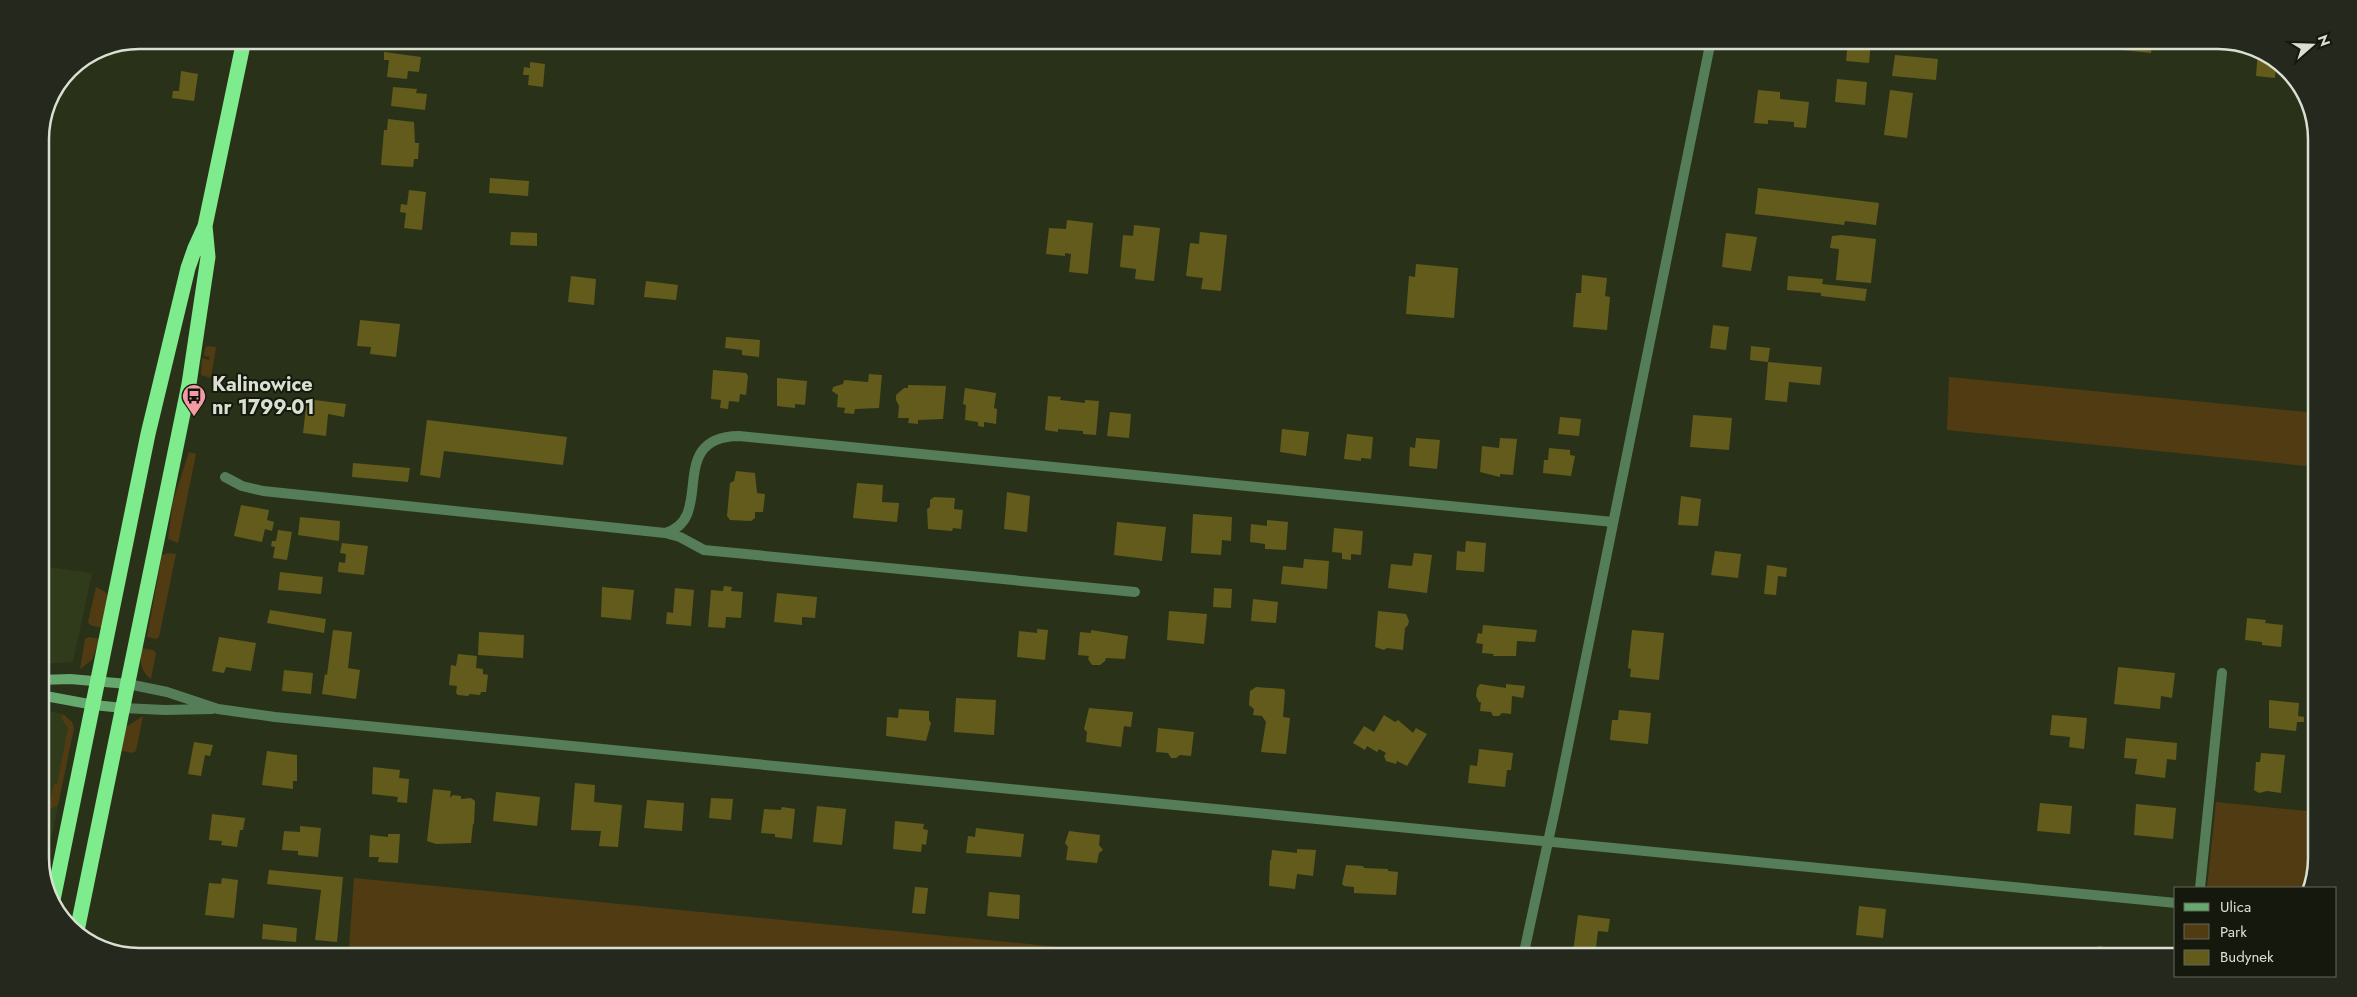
<svg xmlns="http://www.w3.org/2000/svg" width="2357" height="997" viewBox="0 0 2357 997" font-family="Jost,sans-serif">
  <rect width="100%" height="100%" fill="#293219"/>
  <path fill="#303b1b" d="M40,566L92,573L73,662L40,664Z
    M40,709L65,715L74,728L52,836L40,833Z"/>
  <path fill="#503b13" d="M208,346L216,347L211,378L201,375L202,358L209,360L210,357L204,356L205,348Z
    M1949,377L2317,413V467L1947,430Z
    M189,452L196,454L178,543L168,539L173,501Z
    M168,553L176,554L159,637L156,639L147,637L162,555Z
    M96,587L105,592L108,596L102,628L90,625L88,622Z
    M89,637L100,639L92,660L80,669L85,639Z
    M141,648L153,650L156,653L151,679C140,671 140,660 141,648Z
    M63,714L72,722L74,728L58,805L48,810L40,809V795L47,796L46,802H50L54,784H57L68,728L61,718Z
    M143,716L136,751L132,753L119,750L126,727Z
    M2216,802L2317,812V858L2311,888H2207Z
    M354,878L1161,957H449L349,947Z"/>
  <path fill="#625b1c" d="M1848,40H1871L1869,63L1846,61Z
    M2113,40H2152L2151,53L2112,49Z
    M2258,49L2276,63L2275,78L2256,76Z
    M384,52L421,57L419,72L408,71L407,79L387,77L389,60H384Z
    M1895,55L1938,59L1936,80L1892,76Z
    M530,62L545,64L543,87L528,85L529,75H523L524,67L530,68Z
    M181,71L198,74L194,101L172,98L173,91H179Z
    M1837,79L1867,82L1865,105L1835,102Z
    M393,87L417,89L416,93L427,94L425,110L391,106Z
    M1758,90L1780,92V99L1809,102L1806,128L1794,127V122L1768,120V124L1754,123Z
    M1890,90L1913,93L1907,138L1884,135Z
    M388,119L414,122L415,143H419L418,159H414L413,167L381,165L384,130H387Z
    M490,178L529,181L528,196L489,193Z
    M1758,188L1879,203L1876,225L1845,221L1844,225L1755,214Z
    M409,190L426,192L422,230L404,228L406,213L400,212L401,204L407,205Z
    M1067,220L1093,223L1088,274L1069,272L1071,254L1065,253V256L1046,254L1049,228L1066,229Z
    M1134,225L1160,228L1154,281L1135,279L1136,269L1120,267L1123,235L1133,236Z
    M511,232L537,233V246L510,245Z
    M1200,232L1227,235L1221,291L1201,289L1203,278L1186,276L1190,243L1199,244Z
    M1726,233L1757,237L1751,271L1722,267Z
    M1841,235L1876,239L1871,283L1836,280L1839,249L1830,248L1832,236Z
    M1416,264L1458,268L1454,318L1406,314L1409,276L1415,277Z
    M1582,275L1607,278L1605,296L1610,297L1607,330L1573,327L1576,293H1581Z
    M571,276L596,279L594,305L568,302Z
    M1788,276L1823,279L1822,284L1867,289L1865,301L1821,296V293L1787,290Z
    M646,281L678,285L676,300L644,297Z
    M40,288L49,290L45,324L40,323Z
    M360,320L400,324L396,357L370,354L371,347L357,346Z
    M1713,325L1729,327L1726,350L1710,348Z
    M726,337L760,340L759,357L742,355V350L725,348Z
    M1751,346L1770,348L1768,362L1750,360Z
    M1768,362L1822,367L1820,385L1789,382L1787,402L1765,400Z
    M713,370L746,373L748,376L746,395L740,394L739,402L729,401L728,409L720,408L721,400L711,399Z
    M869,374L882,375L879,408L855,409L854,414L844,413L845,408L837,407L838,395L832,391L833,387L843,384L844,380L868,382Z
    M777,378L807,381L805,405L795,404V408L777,406Z
    M908,385L946,386L943,419L918,420V424L908,423L909,418H898L899,406L896,400V395L904,388H908Z
    M965,388L996,393L994,408L997,409L996,424L984,422V427L978,426V422L965,420L966,405L963,404Z
    M1048,396L1061,397L1060,400L1085,403V400L1099,401L1096,435L1083,434V431L1058,429V432L1045,430Z
    M307,399L346,404L344,417L328,414L326,436L303,433Z
    M1110,412L1131,414L1129,438L1107,436Z
    M1693,415L1732,418L1729,450L1690,447Z
    M1560,417L1581,419L1579,436L1558,434Z
    M427,420L567,437L563,465L444,451L440,478L420,475Z
    M1282,429L1309,432L1306,456L1280,452Z
    M1347,434L1373,437L1371,459L1361,458V461L1344,459Z
    M1416,438L1440,440L1437,469L1409,466L1410,447L1415,448Z
    M1500,438L1517,439L1513,475L1500,474V477L1480,472L1482,446L1499,448Z
    M1549,448L1570,450V455L1575,456L1571,476L1543,473L1544,460H1548Z
    M353,463L410,468L408,482L352,477Z
    M736,471L755,473L757,493L765,494L763,512H755V518L751,521L730,520L727,516L730,483L734,481Z
    M857,483L883,485L882,502L899,503L897,522L853,518Z
    M1007,492L1030,496L1027,532L1004,529Z
    M1681,496L1701,499L1698,526L1678,525Z
    M934,497L955,498L954,509L963,510L961,529L953,528L952,531L928,529L927,509L930,507V500Z
    M241,505L269,510L267,520L274,522L272,531L265,529L262,542L234,536Z
    M1193,514L1232,517L1231,541L1222,540L1221,555L1191,553Z
    M300,517L340,521L339,541L298,535Z
    M1267,520L1288,522L1286,550L1265,549V544L1250,542L1251,524L1267,526Z
    M1117,522L1166,527L1162,561L1114,555Z
    M1334,528L1363,531L1361,555L1351,554V560L1342,559V553L1332,552Z
    M278,530L292,532L287,560L273,558L275,547L271,546L272,541H276Z
    M1466,541L1486,543L1484,572L1456,570L1457,551L1465,552Z
    M342,543L368,546L364,575L338,572L339,562L345,563L346,554L340,553Z
    M1715,551L1741,554L1738,578L1711,575Z
    M1414,553L1432,555L1427,593L1388,588L1391,564L1412,566Z
    M1304,559L1329,561L1327,589L1281,584L1283,566L1303,568Z
    M1767,565L1787,568L1786,577L1778,576L1776,595L1764,594Z
    M280,572L323,577L321,594L278,590Z
    M724,586L732,587L731,591L743,592L741,618L726,617L725,628L708,627L711,590L723,591Z
    M602,587L634,590L631,620L601,617Z
    M675,588L694,590L691,626L666,624L667,612L673,613Z
    M1214,588L1232,589L1231,608L1213,607Z
    M777,593L817,597L815,618L802,617V625L774,622Z
    M1253,599L1278,602L1276,623L1251,621Z
    M270,610L326,619L324,633L267,623Z
    M1169,611L1207,614L1204,644L1167,640Z
    M1378,611L1406,614L1409,621L1408,625L1405,628L1403,650L1387,648L1384,650L1375,647Z
    M2247,618L2266,620L2265,623L2283,625L2281,647L2262,645V642L2245,640Z
    M1483,625L1537,630L1535,642L1517,641L1516,656H1493L1494,654L1482,653L1483,644L1476,643L1478,633L1482,634Z
    M1037,629L1048,630L1045,660L1017,657L1019,631L1037,633Z
    M333,630L352,632L348,668L360,670L356,699L322,694L325,674L327,675Z
    M1091,630L1128,636L1125,659L1106,658L1105,661L1100,665H1092L1088,659L1089,656L1078,655L1080,632L1091,633Z
    M1632,630L1664,633L1659,680L1630,677L1631,669L1628,668Z
    M479,632L524,635L523,658L478,655Z
    M219,637L256,643L251,671L226,667L224,673L212,671Z
    M458,654L477,656L476,668L483,669V674L488,675L486,692H481L480,695L470,694L468,696L458,695L456,693L457,686L449,685L451,665L456,666Z
    M2118,667L2175,673L2172,698L2161,696L2160,709L2114,704Z
    M284,670L313,673L311,694L282,691Z
    M1480,684L1506,688V684L1525,686L1523,698L1512,696L1511,714L1502,713L1499,716H1493L1491,712L1480,711L1481,702H1479L1476,696L1477,688Z
    M1256,687L1284,689L1285,692L1283,717L1290,718L1286,754L1261,752L1266,722L1262,716L1253,715L1254,709L1249,705L1250,691Z
    M956,698L996,700L994,735L954,732Z
    M2269,700L2299,703L2298,716L2304,717V722H2297L2296,731L2269,728Z
    M1089,708L1133,712L1131,727L1124,726L1121,747L1086,742L1087,732L1084,729Z
    M899,709L929,711V720L931,723L926,741L886,736L887,717L898,718Z
    M1619,710L1651,713L1648,744L1610,740L1612,720H1618Z
    M1384,715L1395,722L1398,720L1413,733L1416,728L1427,734L1407,766L1397,761L1396,764L1386,761L1384,756L1386,753L1379,749L1377,752L1367,746L1365,750L1353,743L1364,726L1374,732Z
    M2052,715L2087,718L2084,749L2069,747L2070,737L2050,735Z
    M1158,728L1194,732L1191,756L1180,755L1176,758H1171L1168,753L1156,752Z
    M2126,738L2177,743L2176,760L2167,759L2165,778L2135,774L2137,759L2124,758Z
    M194,742L213,745L210,756L205,755L201,776L188,774Z
    M1479,749L1513,753L1511,770H1507L1505,787L1468,783L1470,765L1477,766Z
    M267,751L297,755V781H293V789L262,785Z
    M2261,753L2285,755L2281,793L2267,791L2259,793L2254,790L2256,762H2260Z
    M373,767L400,770L399,778L409,779L407,803L397,802L398,797L372,794Z
    M575,783L595,785L594,802L622,805L618,847L599,846L601,831L571,830Z
    M433,789L451,791L450,798L453,795L461,796V799L471,798L475,801L474,824H473L471,843L436,844L427,841Z
    M496,792L540,797L537,826L493,821Z
    M711,798L733,799L731,820L709,818Z
    M647,800L684,803L682,831L644,828Z
    M2040,803L2072,806L2070,834L2037,831Z
    M2136,804L2176,808L2173,839L2134,835Z
    M817,806L846,809L842,845L813,842Z
    M782,807L795,809L792,839L775,837V834L761,833L764,809L781,810Z
    M212,814L245,818L243,830H240L237,847L221,845L222,841L209,840Z
    M895,821L924,824L923,829L928,830L926,845L922,844L921,852L893,849Z
    M300,826L321,828L318,857L298,855V851L282,850L284,831L300,832Z
    M976,828L1024,834L1021,857L966,853L968,836L975,837Z
    M1069,831L1100,835L1099,845L1103,850L1099,853L1097,863L1066,860L1068,847L1065,843Z
    M388,834H400L398,863L378,862L379,857H369L370,835L388,837Z
    M1297,849L1316,850L1313,876L1297,874L1295,889L1269,886L1270,860H1271L1272,850L1297,853Z
    M1346,865L1363,866L1364,868L1388,869V871L1398,872L1396,895L1354,893V887L1344,886L1342,884Z
    M269,870L343,877L337,942L315,940L321,890L267,884Z
    M222,878L238,880L234,918L205,915L209,883L221,884Z
    M915,887L928,888L925,914L912,913Z
    M989,892L1020,895L1019,919L987,916Z
    M1859,906L1886,909L1883,938L1856,935Z
    M1578,915L1610,919L1608,932L1598,931L1595,956L1573,952Z
    M263,924L297,928L296,942L262,939Z
    M2098,946L2119,949L2118,957H2096Z
    M190,949L220,955V957H188Z
    M1929,951L1956,955V957H1929Z
    M1616,952L1627,953V954L1640,957H1616Z"/>
  <g fill="none" stroke-linecap="round" stroke-linejoin="round">
    <path stroke="#547d58" stroke-width="10" d="M225,477L242,486L263,491L665,533C717,519 664,437 739,436L1613,522
      M665,533L680,537L704,550L1135,592
      M128,684L167,692L218,709L275,717L2176,903
      M123,708L165,710L212,709
      M2200,888L2222,673
      M1523,957L1556,805L1711,40"/>
    <path stroke="#66a96e" stroke-width="10" d="M40,680L70,679L128,684
      M40,695L94,705L123,708"/>
    <path stroke="#7eeb8d" stroke-width="15" d="M53,900L148,434L188,268L195,248L205,226L244,40
      M77,931L189,384L208,257L205,226"/>
  </g>
  <defs>
    <g id="bus-pin" transform="scale(1.25)"><path d="M0 17L-7.5 6A9.5 9.5 0 1 1 7.5 6Z" fill="#f49aa2" stroke="#14180d"/><path d="M-5-6H5V4H4V6H2V4H-2V6H-4V4H-5ZM-3.5-4V0h7V-4ZM-3.5 1.2v1.5H-2V1.2ZM2 1.2v1.5H3.5V1.2Z" fill="#111"/></g>
  </defs>
  <g fill-rule="evenodd">
    <use href="#bus-pin" x="194" y="396"/>
  </g>
  <g text-anchor="middle" stroke-width="4" stroke-linejoin="round" paint-order="stroke">
    <g font-size="20" font-weight="bold" fill="#dae0d1" stroke="#14180d" text-anchor="start">
      <text x="212" y="391">Kalinowice<tspan x="212" dy="23">nr 1799-01</tspan></text>
    </g>
  </g>
  <path d="M0 0H2357V997H0ZM139 49H2218A90 90 0 0 1 2308 139V858A90 90 0 0 1 2218 948H139A90 90 0 0 1 49 858V139A90 90 0 0 1 139 49Z" fill="#24281d" fill-rule="evenodd"/>
  <path fill="none" stroke="#dae0d1" stroke-width="2.5" d="M139 49H2218A90 90 0 0 1 2308 139V858A90 90 0 0 1 2218 948H139A90 90 0 0 1 49 858V139A90 90 0 0 1 139 49Z"/>
  <rect x="2174" y="887" width="162" height="90" fill="#14180d" stroke="#63685b"/>
  <rect x="2184" y="903" width="25" height="8" fill="#66a96e" stroke="#63685b"/>
  <text x="2220" y="912" font-size="15" fill="#dae0d1">Ulica</text>
  <rect x="2184" y="924" width="25" height="15" fill="#503b13" stroke="#63685b"/>
  <text x="2220" y="937" font-size="15" fill="#dae0d1">Park</text>
  <rect x="2184" y="950" width="25" height="15" fill="#625b1c" stroke="#63685b"/>
  <text x="2220" y="962" font-size="15" fill="#dae0d1">Budynek</text>
  <g transform="translate(2312 45) rotate(70)" stroke="#14180d" stroke-width="4" paint-order="stroke">
  <path d="M0-4L9 19L0 12L-9 19Z" fill="#dae0d1"/>
  <text y="-8" font-size="14" font-weight="bold" text-anchor="middle" fill="#dae0d1">N</text>
  </g>
</svg>
